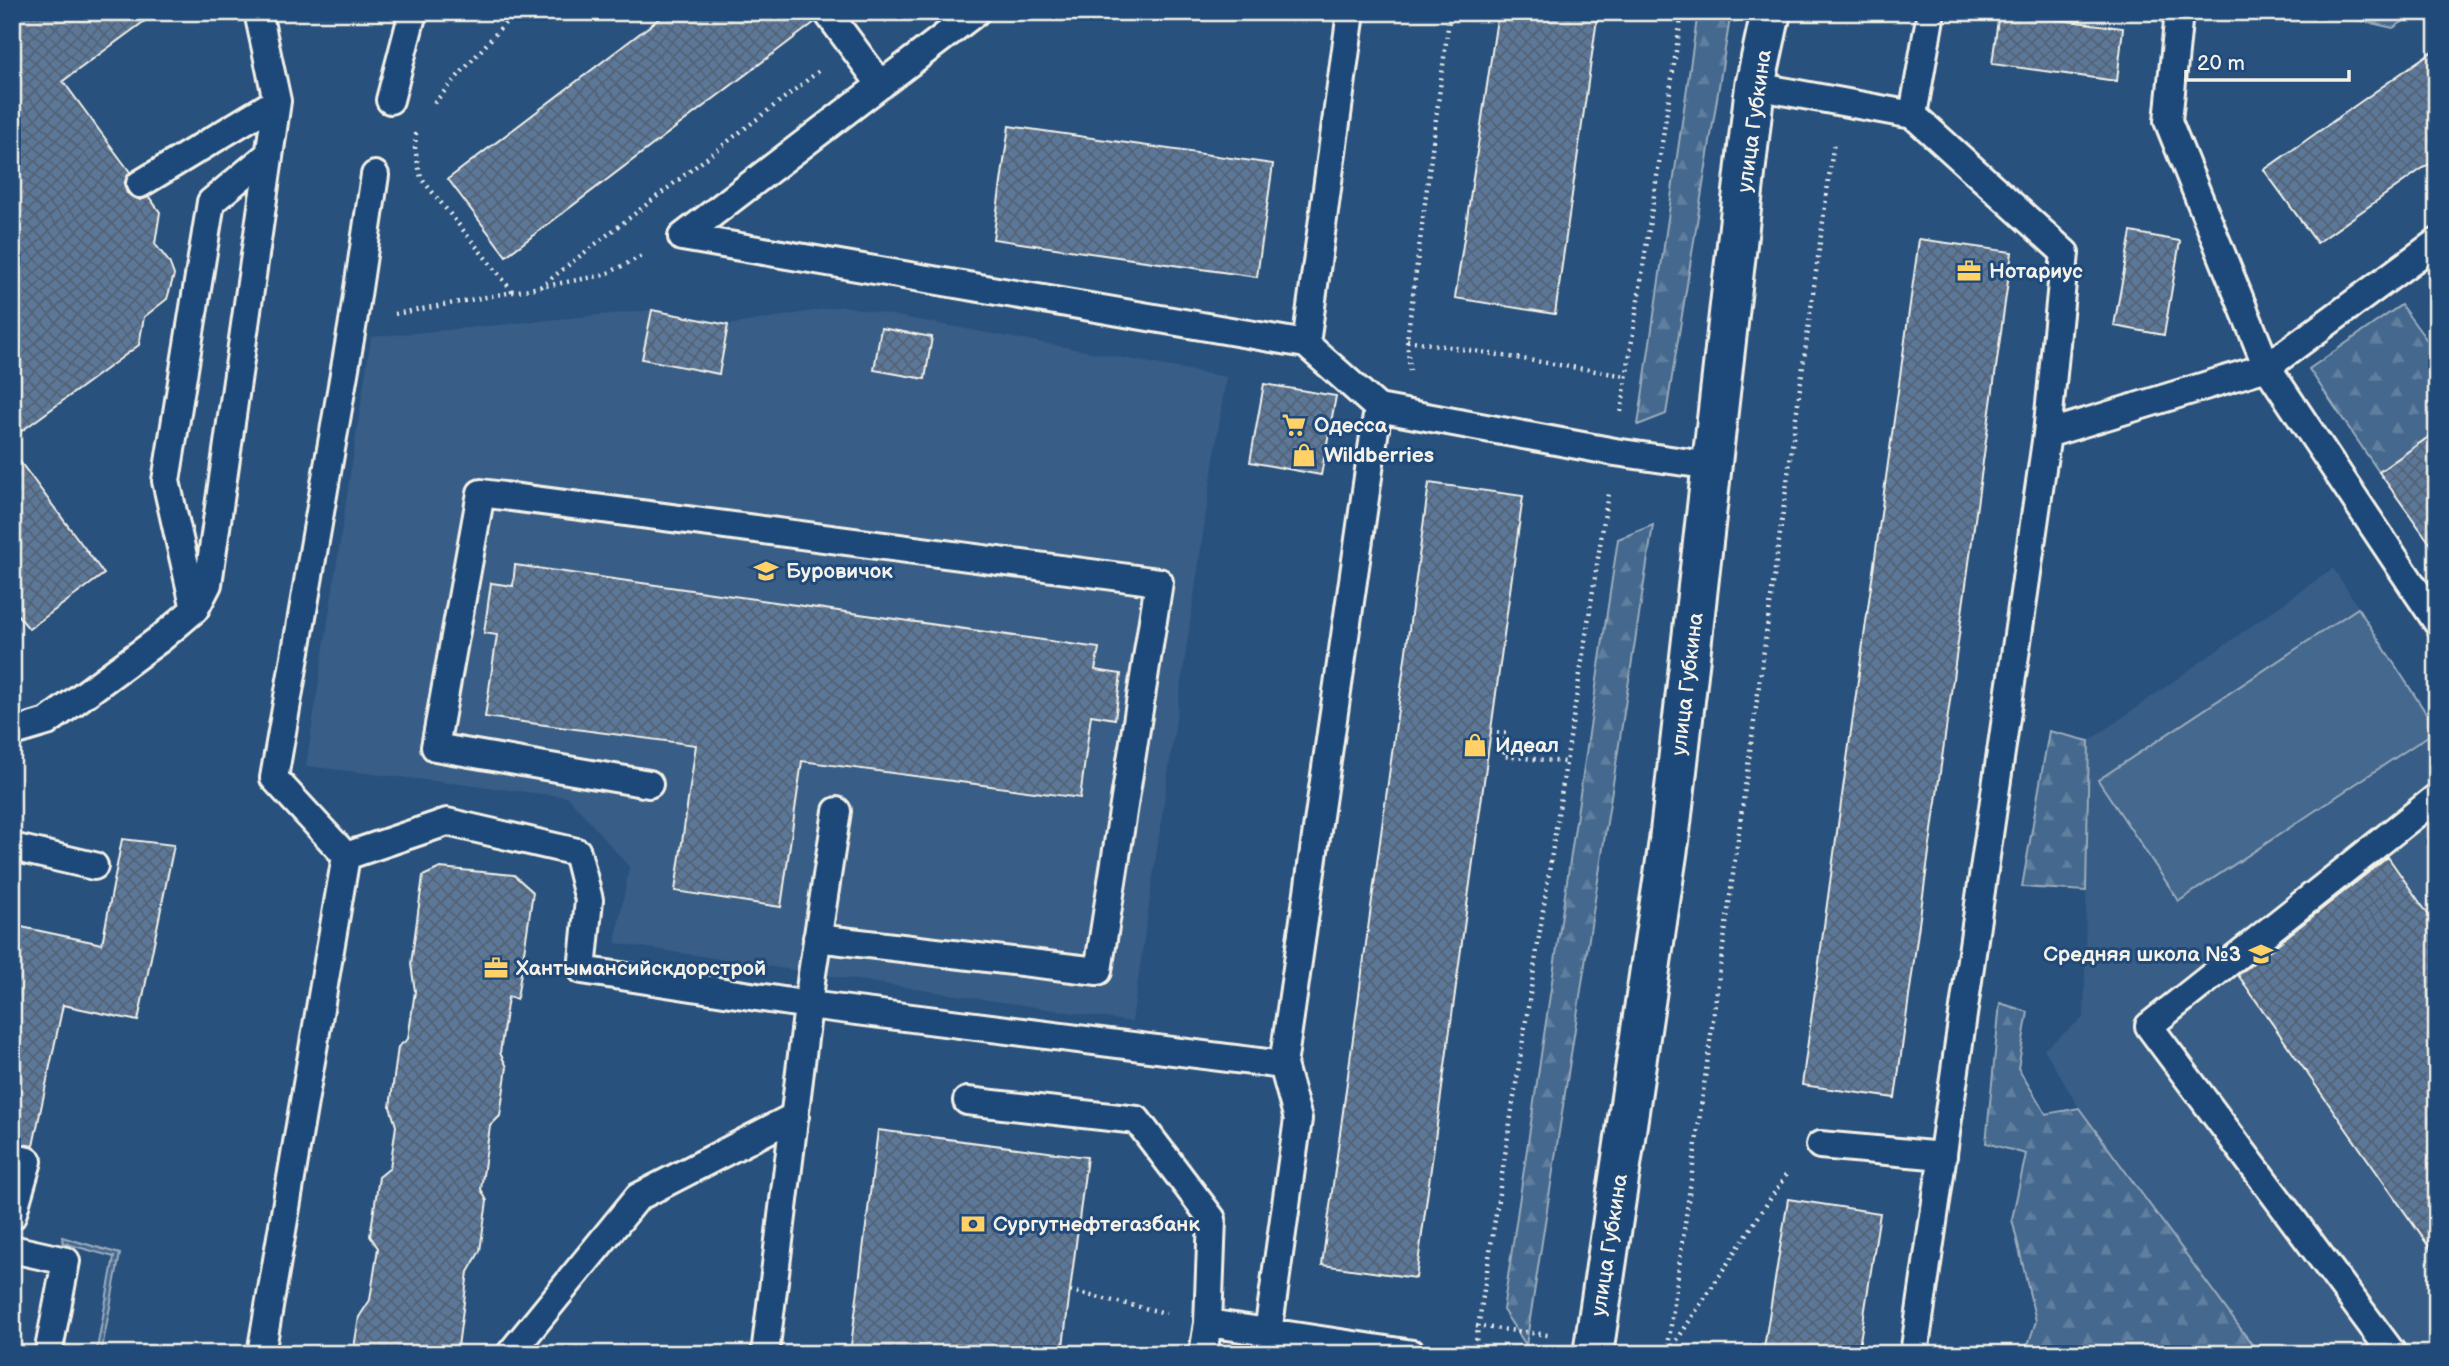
<svg xmlns="http://www.w3.org/2000/svg" width="2449" height="1366" viewBox="0 0 2449 1366" font-family="'Balsamiq Sans',sans-serif">
  <defs>
    <pattern id="grass-dots" width="8" height="8" patternUnits="userSpaceOnUse" patternTransform="scale(1.75)"><rect width="8" height="8" fill="#45688e"/><path d="M2 2h.1M6 6h.1" fill="none" stroke="#607e9e" stroke-width="1.8" stroke-linecap="round"/></pattern>
    <pattern id="forest-firs" width="22" height="20" patternUnits="userSpaceOnUse" patternTransform="scale(1.75)"><rect width="22" height="20" fill="#45688e"/><path d="M5 1l3.5 6h-7zM16 11l3.5 6h-7z" fill="#607e9e"/></pattern>
    <pattern id="building-cross-hatch" width="8" height="8" patternUnits="userSpaceOnUse" patternTransform="scale(1.75)"><rect width="8" height="8" fill="#5b7899"/><path d="M0 0l8 8M0 8l8-8" fill="none" stroke="#536274"/></pattern>
  </defs>
  <rect width="100%" height="100%" fill="#28517e"/>
  <filter id="ink" filterUnits="userSpaceOnUse"><feTurbulence type="fractalNoise" baseFrequency=".0143" numOctaves="2"/><feDisplacementMap in="SourceGraphic" scale="14" xChannelSelector="R" yChannelSelector="G"/><feConvolveMatrix kernelMatrix="1 2 1 2 8 2 1 2 1" color-interpolation-filters="sRGB"/></filter>
  <g filter="url(#ink)">
    <path fill="#375d86" d="M843,306L1226,377L1132,1022L615,943L629,867L568,797L306,766L371,337L652,310L728,325Z
      M2333,568L2437,727V1354H2064L2079,1108L2044,1049L2084,1017L2089,741Z"/>
    <path fill="url(#grass-dots)" stroke="#9cacbb" stroke-width="2" d="M62,1237L120,1254L101,1354H96L114,1257L63,1243Z"/>
    <path fill="url(#forest-firs)" stroke="#9cacbb" stroke-width="2" d="M1698,12H1731L1666,414L1638,425Z
      M2361,12H2418L2393,28L2353,19Z
      M2401,305L2437,354V431L2379,472L2309,369Z
      M1653,525L1526,1345L1503,1310L1618,539Z
      M2049,731L2089,741L2086,891L2022,887Z
      M2000,1003L2028,1012L2018,1068L2046,1114L2079,1108L2259,1354H2025L2036,1321L2012,1219L2026,1154L1986,1143Z"/>
    <path fill="#45688e" stroke="#9cacbb" stroke-width="2" d="M2358,608L2437,730L2179,901L2098,780Z"/>
    <path fill="url(#building-cross-hatch)" stroke="#f4f1e8" stroke-width="2" d="M12,12H157L63,81L130,172L124,184L127,193L140,200L149,197L160,212L155,244L169,262L174,275L167,299L144,317L139,345L12,438Z
      M668,12H811L815,22L506,256L448,179Z
      M1498,12H1598L1555,314L1455,298Z
      M1999,12L2123,28L2117,81L1992,64Z
      M2437,48V158L2317,243L2264,170Z
      M1009,126L1273,164L1257,277L993,239Z
      M2131,232L2180,241L2164,335L2114,326Z
      M1919,239L2012,252L1895,1098L1802,1085Z
      M652,310L728,325L719,374L642,359Z
      M881,328L932,337L925,379L874,370Z
      M1264,384L1336,396L1321,475L1250,462Z
      M2437,431V553L2379,472Z
      M12,451L104,574L29,629L12,608Z
      M1429,483L1523,496L1416,1278L1322,1265Z
      M515,565L1099,648L1095,670L1121,674L1115,719L1091,715L1080,798L802,761L781,907L675,891L696,745L485,717L497,635L484,633L491,583L513,586Z
      M122,839L174,845L138,1021L63,1005L33,1146L12,1142V925L102,944Z
      M2388,857L2437,927V1258L2238,975Z
      M440,868L514,875L533,892L517,999L508,997L500,1053L507,1067L500,1116L490,1126L481,1189L487,1201L480,1251L468,1272L457,1354H353L359,1317L370,1300L378,1248L370,1236L379,1177L390,1168L396,1126L390,1107L398,1047L408,1039L415,991L411,964L423,876Z
      M878,1130L1087,1157L1062,1354H850Z
      M1788,1199L1880,1213L1858,1354H1763Z"/>
    <g fill="none" stroke-linecap="round" stroke-linejoin="round">
      <g stroke="#f4f1e8" stroke-width="32">
        <path id="lane" d="M827,12L881,85
          M2179,12L2168,121L2267,367L2437,622
          M1755,86L1913,115L2065,253L2047,434L1914,1354
          M390,100L413,12
          M1913,115L1931,12
          M140,184L277,101
          M682,237L1306,344L1378,408L1615,452L1712,466
          M682,237L976,12
          M1306,344L1351,12
          M2047,434L2267,367L2437,242
          M195,609L166,481L211,202L269,154
          M12,729L20,730L47,722L161,638L195,609L208,584L277,101L258,12
          M649,784L435,747L481,493L1159,582L1098,971L817,938
          M12,847L94,866
          M346,856L447,822L577,852L589,900L582,970L809,1005L1283,1065
          M346,856L274,778L353,322L375,175
          M967,1101L1137,1120L1212,1219L1208,1323L1203,1354
          M1820,1145L1943,1156
          M12,1157L28,1161L12,1216
          M12,1249L66,1261L48,1354
          M1208,1323L1413,1354
          M261,1354L346,856
          M510,1354L638,1197L795,1116
          M765,1354L812,974L837,811
          M1265,1354L1298,1119L1283,1065L1378,408
          M2393,1354L2149,1026L2437,797"/>
      </g>
      <g stroke="#f4f1e8" stroke-width="44">
        <path id="secondary" d="M1593,1354L1669,841L1755,86L1771,12"/>
      </g>
      <path stroke="#f4f1e8" stroke-width="4.5" stroke-dasharray="2 5" stroke-linecap="butt" d="M884,21L895,12
        M434,103L515,12
        M416,133L415,149L421,178L513,292
        M540,287L819,71
        M395,314L604,275L644,255
        M1407,340L1626,376
        M1410,371L1407,340L1450,12
        M1621,412L1682,12
        M1490,732L1506,733L1503,756L1565,762
        M1070,1291L1166,1313
        M1476,1326L1548,1335
        M1643,1351L1656,1354
        M1669,1352L1788,1172
        M1474,1354L1608,494
        M1667,1354L1834,141"/>
      <use href="#lane" stroke="#1f4a7a" stroke-width="26"/>
      <use href="#secondary" stroke="#1f4a7a" stroke-width="38"/>
    </g>
  </g>
  <defs>
    <g id="office-bare" transform="scale(1.89)"><path d="M-6-3h4V-5.5h4V-3h4V5H-6ZM-1-4.5V-3h2v-1.5ZM-6 0V1H6V0Z" fill="#ffd166" stroke="#1f4a7a" stroke-width="2.5" paint-order="stroke"/></g>
    <g id="supermarket-bare" transform="scale(1.89)"><path d="M-6-5.5h2.5l.6 2H6L4.5 2H-2.5L-4.4-4H-6ZM-1.5 3.2a1.3 1.3 0 1 0 .1 0ZM3 3.2a1.3 1.3 0 1 0 .1 0Z" fill="#ffd166" stroke="#1f4a7a" stroke-width="2.5" paint-order="stroke"/></g>
    <g id="shop-bare" transform="scale(1.89)"><path d="M-5-2.5h2.3a2.7 3.5 0 0 1 5.4 0H5L5.5 6h-11ZM-1.5-2.5h3a1.5 2.3 0 0 0-3 0Z" fill="#ffd166" stroke="#1f4a7a" stroke-width="2.5" paint-order="stroke"/></g>
    <g id="school-bare" transform="scale(1.89)"><path d="M0-5L7-2L0 1L-7-2ZM-4 1L0 2.5L4 1V4Q0 6-4 4Z" fill="#ffd166" stroke="#1f4a7a" stroke-width="2.5" paint-order="stroke"/></g>
    <g id="bank-bare" transform="scale(1.89)"><path d="M-6-4H6V4H-6ZM0-2.3a2.3 2.3 0 1 0 0 4.6a2.3 2.3 0 1 0 0-4.6Z" fill="#ffd166" stroke="#1f4a7a" stroke-width="2.5" paint-order="stroke"/></g>
  </defs>
  <g fill-rule="evenodd">
    <use href="#office-bare" x="1969" y="271"/>
    <use href="#supermarket-bare" x="1294" y="425"/>
    <use href="#shop-bare" x="1304" y="455"/>
    <use href="#school-bare" x="766" y="571"/>
    <use href="#shop-bare" x="1475" y="745"/>
    <use href="#school-bare" x="2261" y="954"/>
    <use href="#office-bare" x="496" y="968"/>
    <use href="#bank-bare" x="973" y="1224"/>
  </g>
  <g text-anchor="middle" stroke-width="6" stroke-linejoin="round" paint-order="stroke">
    <g font-size="21" fill="#f4f1e8" stroke="#1f4a7a">
      <text transform="translate(1754 121) rotate(-82)" y="7">улица Губкина</text>
      <text transform="translate(1687 684) rotate(-83)" y="7">улица Губкина</text>
      <text transform="translate(1609 1245) rotate(-81)" y="7">улица Губкина</text>
    </g>
    <g font-size="21" font-weight="bold" fill="#f4f1e8" stroke="#1f4a7a" text-anchor="start">
      <text x="1989" y="278">Нотариус</text>
      <text x="1314" y="432">Одесса</text>
      <text x="1324" y="462">Wildberries</text>
      <text x="786" y="578">Буровичок</text>
      <text x="1495" y="752">Идеал</text>
      <text x="2241" y="961" text-anchor="end">Средняя школа №3</text>
      <text x="516" y="975">Хантымансийскдорстрой</text>
      <text x="993" y="1231">Сургутнефтегазбанк</text>
    </g>
  </g>
  <rect width="2449" height="1366" fill="none" stroke="#1f4a7a" stroke-width="42"/>
  <rect x="21" y="21" width="2407" height="1324" fill="none" stroke="#f4f1e8" stroke-width="2.5" filter="url(#ink)"/>
  <path d="M2186 70v10h163v-10" fill="none" stroke="#f4f1e8" stroke-width="3.5"/>
  <text x="2197" y="70" font-size="21" fill="#f4f1e8" stroke="#1f4a7a" stroke-width="5" paint-order="stroke">20 m</text>
</svg>
